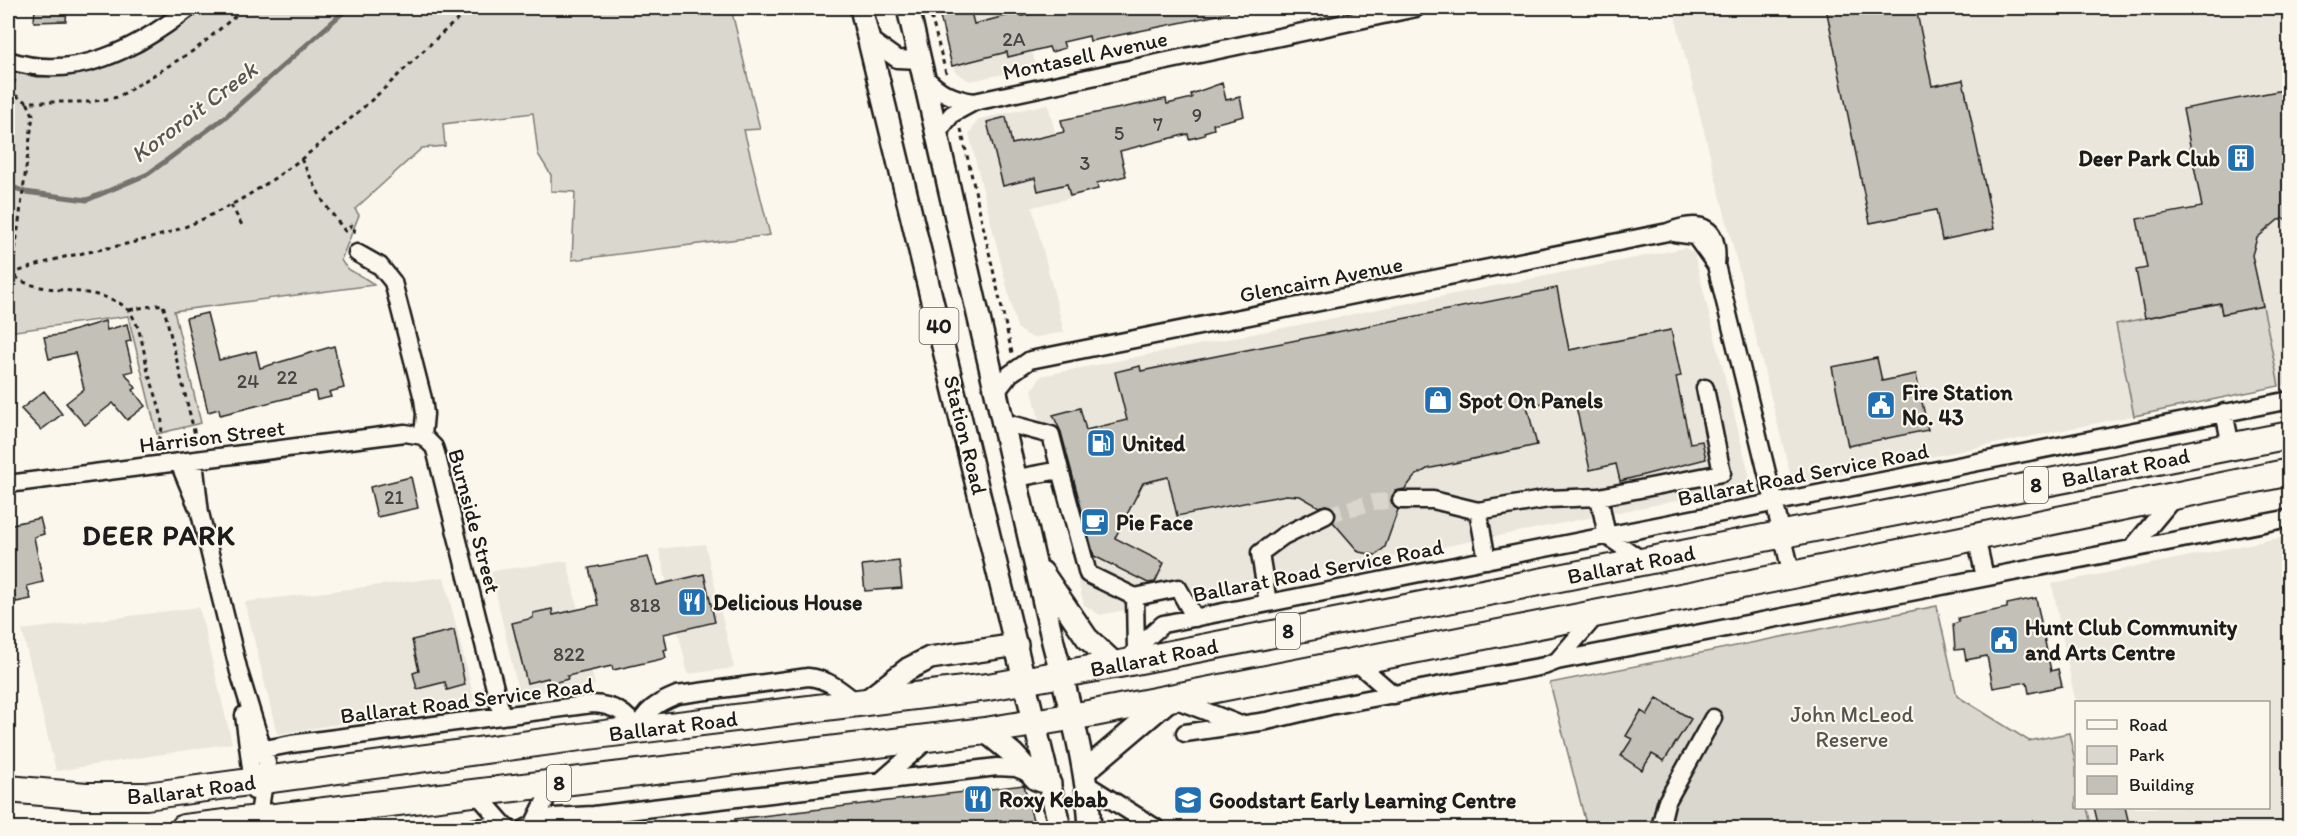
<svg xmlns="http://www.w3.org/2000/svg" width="2297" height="836" viewBox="0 0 2297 836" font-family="Itim,sans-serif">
  <rect width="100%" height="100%" fill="#fbf7ec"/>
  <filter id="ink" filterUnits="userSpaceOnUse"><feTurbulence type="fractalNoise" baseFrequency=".0167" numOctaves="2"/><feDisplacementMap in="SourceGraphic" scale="12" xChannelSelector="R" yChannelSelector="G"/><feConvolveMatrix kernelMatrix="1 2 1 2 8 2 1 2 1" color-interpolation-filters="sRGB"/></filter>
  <g filter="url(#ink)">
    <path fill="#eae6dc" d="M939,8H1022L1036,67L970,81L955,72Z
      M1673,8H2289V384L1793,485Z
      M1048,104L1071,198L1032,207L1064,332L1032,338L1017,328L969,134L979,119Z
      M1685,248L1694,253L1750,478L1745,487L1100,615L1084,605L1032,390L1041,376Z
      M2289,536V828H2092L2087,808H2268V702H2076V705L2052,584Z
      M705,544L734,668L688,674L659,549Z
      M567,561L595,685L519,695L491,571Z
      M444,577L475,702L277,734L245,602Z
      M199,607L232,743L56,771L22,630Z"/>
    <path fill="#dad7ce" stroke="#7b7a75" stroke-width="1.5" d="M204,8H731L760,129L744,130L770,235L572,260L575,192L551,191V175L538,154L533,113L443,124L445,146L422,148L355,209L359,215L341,260C347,273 363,274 374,285L174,311L201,423L157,434L128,316L8,332V69L37,77L89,70L143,51Z
      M2220,303L2222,314L2263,306L2279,386L2134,416L2116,324Z
      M1937,606L1957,696L2029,741L2069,733L2076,765V808H2087L2092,828H1587L1550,683Z"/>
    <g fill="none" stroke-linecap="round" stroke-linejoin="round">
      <path stroke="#74726e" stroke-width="5" d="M8,185L25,192L87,200L148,174L224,118L348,8"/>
    </g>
    <path fill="#c3c0b8" stroke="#1c1c1c" stroke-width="1.5" d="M35,8H67L66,21L34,22Z
      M938,8H970L974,24L1021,12L1022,16L1055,8H1228V13L1090,41L1089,36L1063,42L1065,48L1051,52L1049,47L1008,57L1007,52L952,66Z
      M1826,8H1916L1932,86L1963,80L1994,229L1942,240L1936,210L1870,223Z
      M1222,83L1226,100L1240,97L1244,116L1213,124L1214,129L1204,132L1205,135L1189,139L1188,134L1120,151L1126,176L1097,183L1098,189L1070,196L1067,184L1038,191L1035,178L1003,186L987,122L1006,117L1012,144L1064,132L1061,120L1166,99L1167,104L1192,98L1191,94Z
      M2289,89V218L2278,220L2257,238L2252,255L2263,306L2222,314L2220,303L2145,318L2136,270L2147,268L2137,219L2202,207L2183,109Z
      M1557,288L1569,350L1671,330L1681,376L1676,377L1690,443L1702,441L1706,459L1620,481L1616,464L1590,470L1574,397L1527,406L1537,445L1427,469L1415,476L1405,489L1395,491L1391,501L1398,510L1385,547L1376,555L1359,552L1333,522L1336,515L1332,507L1326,505L1319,507L1300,496L1286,495L1177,516L1168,477L1143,483L1115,538L1164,563L1155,582L1148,583L1094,556L1061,432L1053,415L1080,408L1086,430L1127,420L1115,372L1140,366L1141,371Z
      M207,313L219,360L256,351L260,368L334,346L344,388L329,392L331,397L317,400L315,391L220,415L219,409L208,412L186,318Z
      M105,321L107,330L127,324L131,341L126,342L133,371L125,373L136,388L133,390L145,406L127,420L113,403L85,425L66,403L84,389L75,353L49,359L44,337L59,335Z
      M1877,358L1882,381L1916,374L1928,430L1848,446L1832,367Z
      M44,391L62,414L41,430L21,409Z
      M411,477L418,508L377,517L370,487Z
      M40,518L44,534L34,537L43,582L27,586L31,599L16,602L8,568V525Z
      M648,557L657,585L704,574L715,622L664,634L667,649L664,650L666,658L613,670L612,666L567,676L568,679L549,684L548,678L527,683L512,623L533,618V613L552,609L553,615L598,605L589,568Z
      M899,561L902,588L865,591L862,565Z
      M2036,598L2051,671L2058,669L2062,686L2029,693L2027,682L1993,688L1987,656L1966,660L1964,649L1955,650L1953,624L1959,622L1958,618L2007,608V604Z
      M454,630L465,685L447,690L445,682L417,689L413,673L419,671L412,640Z
      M1657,698L1691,719L1664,761L1652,754L1642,770L1621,756L1632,739L1626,736L1641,711L1647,715Z
      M1024,785L1035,828H1006L1001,820L967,828H735V819Z
      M2094,807H2125L2130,828H2099Z"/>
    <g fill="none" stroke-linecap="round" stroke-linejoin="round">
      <path stroke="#dad6cd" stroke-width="16" stroke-dasharray="16 8" stroke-linecap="butt" d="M1326,515L1374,502L1401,500"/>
      <g stroke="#1c1c1c" stroke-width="21">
        <path id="minor" d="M869,39L897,59L921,60
          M8,60C74,83 138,48 189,8
          M924,76C938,92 953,99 974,102
          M937,133L952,114L974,102L1416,8
          M1674,233L1695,236L1716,265L1792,575
          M357,253L380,266L393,282L423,399L425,414L423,436L434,447L436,453L502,716
          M996,392L1010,374L1030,360L1668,232C1701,219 1720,226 1716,265
          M2224,412L2231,446
          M1003,422L1051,435L1060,470
          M194,461L200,513L239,672L267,763L258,821
          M179,463L197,506
          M1017,478L1060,470L1088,574L1135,597L1136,651
          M8,484L405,433L423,436
          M1599,497L1607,536L1643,561
          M1401,500H1433L1478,511L1487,560
          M1478,511L1548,499L1599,497L1722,473L1705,388
          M1976,537L1985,577
          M2131,549L2176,495
          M1135,597L1178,588L1195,618
          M1268,603L1260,553L1283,536L1326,515
          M1557,661L2290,518
          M1356,662L1394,695
          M1125,663L1145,640L1163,624L2290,400
          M1174,699L1236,723
          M244,715L254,791
          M637,730C645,710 657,703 677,695L808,677C829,679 842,691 857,703
          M1185,733L1267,721L1330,706L1544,666L1557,661L1599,612
          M249,752L291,744L592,704C613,705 627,712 637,730
          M881,781L930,738
          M1086,784L1156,828
          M477,794L507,828
          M532,827L548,795L560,783
          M475,828L490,826L508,828
          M526,828L553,817L594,815L997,767L1016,768L1031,774
          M1660,828L1666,803L1713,718"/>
      </g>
      <g stroke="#1c1c1c" stroke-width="26">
        <path id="major" d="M861,8L1060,828
          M908,8L1053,642C1069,704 1087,764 1090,828
          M1042,572L1087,638L1116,665
          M865,702L908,669L930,658L1017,645
          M985,731L1013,754L1036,779L1050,784
          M1084,772L1170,699"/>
      </g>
      <g stroke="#1c1c1c" stroke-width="30">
        <g id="highway">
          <path id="s1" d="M8,789L86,796H146L588,736L988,687L1125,663L2290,435"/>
          <path d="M184,828L985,731L1094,713L1792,575L2290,472"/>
        </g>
      </g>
      <path stroke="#1c1c1c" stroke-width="3" stroke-dasharray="4.5 4.5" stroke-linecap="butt" d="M929,8L946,73
        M8,91L27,102H90L118,97L196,49L245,8
        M9,92L16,78
        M961,129L1012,353
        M301,159L324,203L345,231L352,225L355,227L353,237
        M231,205L243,227
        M8,265L13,267V273C33,267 53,259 74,255C121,245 166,238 209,216C271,187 325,142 375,97C408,67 437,35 472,8
        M13,267L33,115L27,102
        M8,286L13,273C28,298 104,282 129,311C141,326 144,353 148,372C153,388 162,409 162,426C162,431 159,438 157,444L196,439L163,304L128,310"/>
      <use href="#minor" stroke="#fbf7ec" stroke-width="16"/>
      <use href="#major" stroke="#fbf7ec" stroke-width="21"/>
      <use href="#highway" stroke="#fbf7ec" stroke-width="26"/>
    </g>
  </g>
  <defs>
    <g id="building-square" transform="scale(1.5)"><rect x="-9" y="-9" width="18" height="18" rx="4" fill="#1f6fb2" stroke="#fbf7ec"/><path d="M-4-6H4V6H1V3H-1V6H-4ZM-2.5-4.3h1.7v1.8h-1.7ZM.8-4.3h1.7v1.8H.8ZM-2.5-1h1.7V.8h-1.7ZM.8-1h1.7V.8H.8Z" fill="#fff"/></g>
    <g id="shop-square" transform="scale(1.5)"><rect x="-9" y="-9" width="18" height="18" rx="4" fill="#1f6fb2" stroke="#fbf7ec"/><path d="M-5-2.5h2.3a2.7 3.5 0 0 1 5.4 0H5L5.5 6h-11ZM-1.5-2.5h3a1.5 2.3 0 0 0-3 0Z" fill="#fff"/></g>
    <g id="civic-square" transform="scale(1.5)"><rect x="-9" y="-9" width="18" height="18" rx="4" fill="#1f6fb2" stroke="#fbf7ec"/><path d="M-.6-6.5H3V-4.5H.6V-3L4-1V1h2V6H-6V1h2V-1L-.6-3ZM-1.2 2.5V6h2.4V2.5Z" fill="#fff"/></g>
    <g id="fuel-square" transform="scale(1.5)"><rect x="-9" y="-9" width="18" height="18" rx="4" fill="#1f6fb2" stroke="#fbf7ec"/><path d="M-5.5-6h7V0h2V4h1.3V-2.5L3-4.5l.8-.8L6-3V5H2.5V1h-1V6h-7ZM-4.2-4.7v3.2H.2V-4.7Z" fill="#fff"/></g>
    <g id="cafe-square" transform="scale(1.5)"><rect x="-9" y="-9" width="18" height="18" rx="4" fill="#1f6fb2" stroke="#fbf7ec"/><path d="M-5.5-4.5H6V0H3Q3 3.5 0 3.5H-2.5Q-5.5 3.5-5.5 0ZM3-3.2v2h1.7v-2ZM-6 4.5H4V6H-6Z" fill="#fff"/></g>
    <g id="restaurant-square" transform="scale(1.5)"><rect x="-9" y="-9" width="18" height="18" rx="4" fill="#1f6fb2" stroke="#fbf7ec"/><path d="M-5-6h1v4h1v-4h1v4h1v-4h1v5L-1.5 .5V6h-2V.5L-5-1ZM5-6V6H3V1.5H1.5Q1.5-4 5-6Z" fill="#fff"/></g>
    <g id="school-square" transform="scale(1.5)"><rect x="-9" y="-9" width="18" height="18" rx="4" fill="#1f6fb2" stroke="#fbf7ec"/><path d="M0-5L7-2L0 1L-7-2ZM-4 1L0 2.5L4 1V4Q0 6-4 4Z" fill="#fff"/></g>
  </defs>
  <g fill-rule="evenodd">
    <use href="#building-square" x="2241" y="158"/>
    <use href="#shop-square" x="1438" y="400"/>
    <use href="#civic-square" x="1881" y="405"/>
    <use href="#fuel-square" x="1101" y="443"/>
    <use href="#cafe-square" x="1095" y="522"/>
    <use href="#restaurant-square" x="692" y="602"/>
    <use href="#civic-square" x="2004" y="640"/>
    <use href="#restaurant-square" x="978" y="799"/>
    <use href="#school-square" x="1188" y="800"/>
  </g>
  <g text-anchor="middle" stroke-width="4.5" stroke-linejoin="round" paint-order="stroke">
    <g font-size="20" fill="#464543">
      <text x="1014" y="46">2A</text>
      <text x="1197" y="122">9</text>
      <text x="1158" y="131">7</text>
      <text x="1119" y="140">5</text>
      <text x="1085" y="170">3</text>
      <text x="287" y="384">22</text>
      <text x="248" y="388">24</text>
      <text x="394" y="504">21</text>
      <text x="645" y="612">818</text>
      <text x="569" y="661">822</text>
    </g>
    <g fill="#fbf7ec" stroke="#5f5e5a" stroke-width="1.5">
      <rect x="919.5" y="308" width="39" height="36" rx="4.5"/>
      <rect x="2024" y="467" width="24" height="36" rx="4.5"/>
      <rect x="1276" y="613" width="24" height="36" rx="4.5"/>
      <rect x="547" y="765" width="24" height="36" rx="4.5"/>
    </g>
    <g font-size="21" font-weight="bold" fill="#1c1c1c">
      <text x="939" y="333">40</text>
      <text x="2036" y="492">8</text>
      <text x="1288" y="638">8</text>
      <text x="559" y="790">8</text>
    </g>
    <g font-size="22" fill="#1c1c1c" stroke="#fbf7ec">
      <text transform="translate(1085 55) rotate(-12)" y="8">Montasell Avenue</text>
      <text transform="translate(1321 279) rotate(-11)" y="8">Glencairn Avenue</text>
      <text transform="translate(966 435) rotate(76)" y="8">Station Road</text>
      <text transform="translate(212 436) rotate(-7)" y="8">Harrison Street</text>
      <text dy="8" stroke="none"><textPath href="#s1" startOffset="2146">Ballarat Road</textPath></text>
      <text transform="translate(1803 474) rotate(-11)" y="8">Ballarat Road Service Road</text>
      <text transform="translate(475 521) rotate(75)" y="8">Burnside Street</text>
      <text dy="8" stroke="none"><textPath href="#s1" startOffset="1642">Ballarat Road</textPath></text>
      <text transform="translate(1318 570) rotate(-11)" y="8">Ballarat Road Service Road</text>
      <text dy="8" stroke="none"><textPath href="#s1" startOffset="1156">Ballarat Road</textPath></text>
      <text transform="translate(467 700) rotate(-7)" y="8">Ballarat Road Service Road</text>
      <text dy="8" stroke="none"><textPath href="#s1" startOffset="670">Ballarat Road</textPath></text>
      <text dy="8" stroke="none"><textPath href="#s1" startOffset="184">Ballarat Road</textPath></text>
    </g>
    <g font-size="22" font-weight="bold" fill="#1c1c1c" stroke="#fbf7ec" text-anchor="start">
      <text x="2220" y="166" text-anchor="end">Deer Park Club</text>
      <text x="1902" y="400">Fire Station<tspan x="1902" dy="25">No. 43</tspan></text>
      <text x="1459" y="408">Spot On Panels</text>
      <text x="1122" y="451">United</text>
      <text x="1116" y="530">Pie Face</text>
      <text x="713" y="610">Delicious House</text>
      <text x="2025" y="635">Hunt Club Community<tspan x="2025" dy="25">and Arts Centre</tspan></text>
      <text x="999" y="807">Roxy Kebab</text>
      <text x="1209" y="808">Goodstart Early Learning Centre</text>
    </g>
    <g font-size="22" fill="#555451" stroke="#fbf7ec">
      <text x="1852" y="722">John McLeod<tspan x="1852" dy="25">Reserve</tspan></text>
    </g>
    <g font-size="24" font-style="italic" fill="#575653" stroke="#fbf7ec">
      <text transform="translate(194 112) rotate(-37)" y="8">Kororoit Creek</text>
    </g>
    <g font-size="28" font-weight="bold" letter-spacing="1.5" fill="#1c1c1c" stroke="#fbf7ec">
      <text x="159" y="545">DEER PARK</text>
    </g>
  </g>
  <rect width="2297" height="836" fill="none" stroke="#fbf7ec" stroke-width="30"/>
  <rect x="15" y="15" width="2267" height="806" fill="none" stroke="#1c1c1c" stroke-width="2" filter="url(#ink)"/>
  <rect x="2075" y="701" width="195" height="108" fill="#fbf7ec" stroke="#a29f99" stroke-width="1.5"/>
  <rect x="2087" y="720" width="30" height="9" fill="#fbf7ec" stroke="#a29f99" stroke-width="1.5"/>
  <text x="2129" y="731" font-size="18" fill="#1c1c1c">Road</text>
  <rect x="2087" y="746" width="30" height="18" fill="#dad7ce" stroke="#a29f99" stroke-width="1.5"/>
  <text x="2129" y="761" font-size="18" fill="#1c1c1c">Park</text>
  <rect x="2087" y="776" width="30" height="18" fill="#c3c0b8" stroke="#a29f99" stroke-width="1.5"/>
  <text x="2129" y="791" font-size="18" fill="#1c1c1c">Building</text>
</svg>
